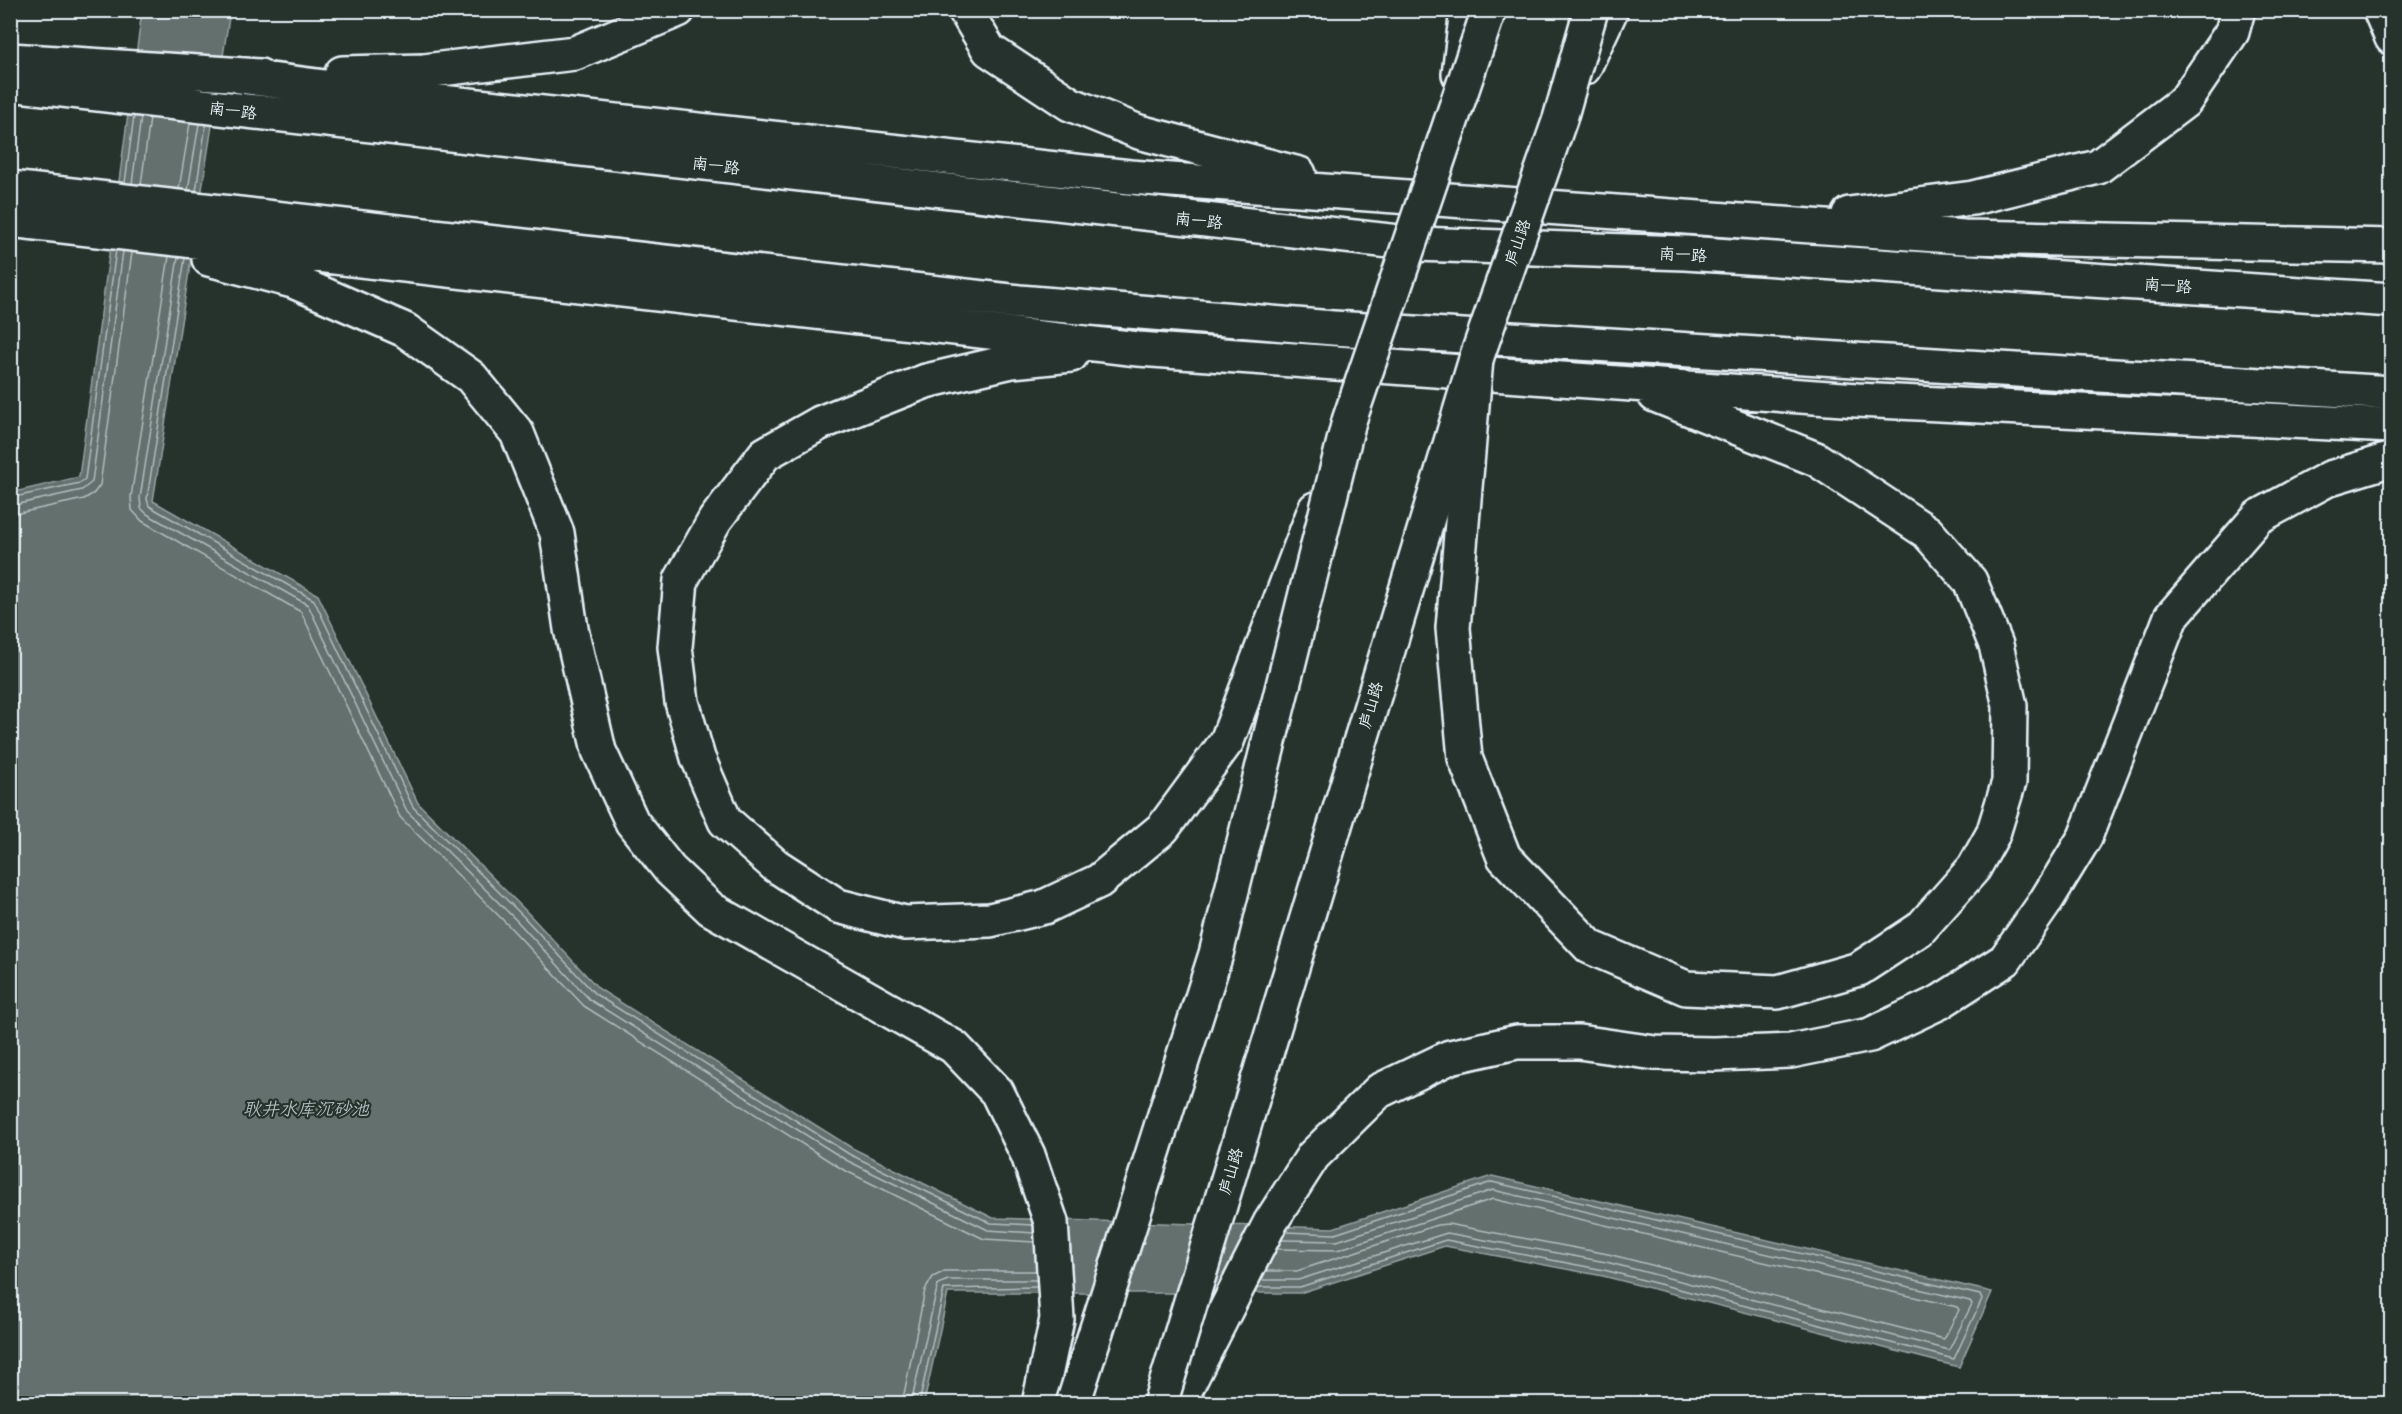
<svg xmlns="http://www.w3.org/2000/svg" width="2402" height="1414" viewBox="0 0 2402 1414" font-family="Pangolin,'LXGW WenKai TC',sans-serif">
  <rect width="100%" height="100%" fill="#26332d"/>
  <filter id="ink" filterUnits="userSpaceOnUse"><feTurbulence type="fractalNoise" baseFrequency=".0167" numOctaves="2"/><feDisplacementMap in="SourceGraphic" scale="12" xChannelSelector="R" yChannelSelector="G"/><feConvolveMatrix kernelMatrix="1 2 1 2 8 2 1 2 1" color-interpolation-filters="sRGB"/></filter>
  <g filter="url(#ink)">
    <path fill="#636f6d" stroke="#98a3a5" stroke-width="1.5" d="M142,11H230L153,501L318,595L418,803L526,911L599,989L852,1148L993,1218L1333,1228L1492,1176L1992,1292L1959,1367L1603,1276L1445,1246L1300,1293H948L924,1403H11L10,493L79,477Z"/>
    <g fill="none" stroke-linecap="round" stroke-linejoin="round">
      <path stroke="#b3bdc0" stroke-width="1.5" d="M125,183L134,116
        M132,184L141,117
        M141,185L150,118
        M179,189L190,123
        M188,190L199,124
        M196,191L206,124
        M169,256L131,497L132,510L142,521L301,612L400,817L510,927L584,1006L842,1169L984,1239L1034,1242
        M178,257L140,498L141,508L147,514L308,605L407,811L517,921L590,1000L846,1160L988,1230L1034,1233
        M185,258L147,499L149,506L314,600L413,807L522,915L595,994L849,1154L991,1223L1033,1225
        M10,498L80,483L85,479L116,250
        M10,506L82,490L92,482L123,251
        M10,515L84,499L94,493L100,485L132,252
        M1266,1271H1297L1437,1225L1448,1224L1608,1254L1944,1339L1959,1310L1957,1307L1493,1199L1337,1250L1277,1249
        M1261,1280H1298L1447,1233L1606,1262L1949,1350L1972,1304L1970,1301L1493,1190L1337,1241L1282,1240
        M1258,1287H1300L1446,1240L1604,1270L1954,1359L1982,1299L1980,1295L1492,1182L1335,1234L1285,1232
        M902,1404L925,1290L933,1277L945,1271H1036
        M911,1404L938,1284L948,1280H1037
        M919,1404L944,1289L1037,1287"/>
      <g stroke="#e8f1f8" stroke-width="38">
        <path id="highway" d="M965,10L989,50L1070,104L1139,132L1299,174
          M2380,10L2392,38
          M10,60L260,76
          M1584,68L1611,10
          M342,73L424,71L575,53L678,10
          M1459,74L1467,10
          M239,76L434,101L1130,177L1964,237L2392,246
          M10,84L1416,244L1685,253L2392,300
          M10,188L1019,302L1333,328L2392,393
          M1849,214L1973,198L2098,167L2185,101L2232,32L2238,10
          M10,220L1138,349L1857,400L2392,426
          M209,259L293,281L405,330L471,377L517,433L557,533L571,629L599,751L632,822L670,870L711,909L954,1047L997,1092L1028,1155L1051,1222L1057,1319L1039,1404
          M1071,355L1012,361L926,381L820,423L765,454L715,520L681,580L675,647L682,702L698,758L725,821L775,865L838,906L905,923L990,920L1044,907L1099,881L1163,828L1227,741L1315,509
          M1655,395L1816,459L1927,532L1970,581L1996,645L2010,706L2009,782L1993,834
          M1178,1404L1270,1223L1313,1156L1379,1091L1450,1057L1517,1042H1579L1655,1053L1714,1054L1791,1051L1870,1035L1940,1002L2005,960L2044,904L2085,837L2171,617L2258,517L2330,478L2392,459"/>
      </g>
      <use href="#highway" stroke="#26332d" stroke-width="33"/>
      <g stroke="#e8f1f8" stroke-width="38" stroke-linecap="butt">
        <path id="major-bridge" d="M1073,1404L1216,954L1349,421L1489,10
          M1160,1404L1476,359L1560,119L1591,10"/>
      </g>
      <g stroke="#e8f1f8" stroke-width="38" stroke-linecap="butt">
        <path id="highway-bridge" d="M1476,359L1453,628L1465,758L1504,857L1590,947L1686,988L1778,992L1859,969L1920,929L1974,868L1993,834"/>
      </g>
      <use href="#major-bridge" stroke="#26332d" stroke-width="33"/>
      <use href="#highway-bridge" stroke="#26332d" stroke-width="33"/>
    </g>
  </g>
  <g text-anchor="middle" stroke-width="4.5" stroke-linejoin="round" paint-order="stroke">
    <g font-size="16" fill="#e8f1f8" stroke="#26332d">
      <text transform="translate(233 110) rotate(7)" y="6">南一路</text>
      <text transform="translate(716 165) rotate(7)" y="6">南一路</text>
      <text transform="translate(1199 220) rotate(6)" y="6">南一路</text>
      <text transform="translate(1517 242) rotate(-71)" y="6">庐山路</text>
      <text transform="translate(1683 254) rotate(3)" y="6">南一路</text>
      <text transform="translate(2168 285) rotate(4)" y="6">南一路</text>
      <text transform="translate(1370 705) rotate(-73)" y="6">庐山路</text>
      <text transform="translate(1230 1171) rotate(-73)" y="6">庐山路</text>
    </g>
    <g font-size="18" font-style="italic" fill="#b3bdc0" stroke="#26332d">
      <text x="306" y="1115">耿井水库沉砂池</text>
    </g>
  </g>
  <rect width="2402" height="1414" fill="none" stroke="#26332d" stroke-width="36"/>
  <rect x="18" y="18" width="2366" height="1378" fill="none" stroke="#e8f1f8" stroke-width="2" filter="url(#ink)"/>
</svg>
